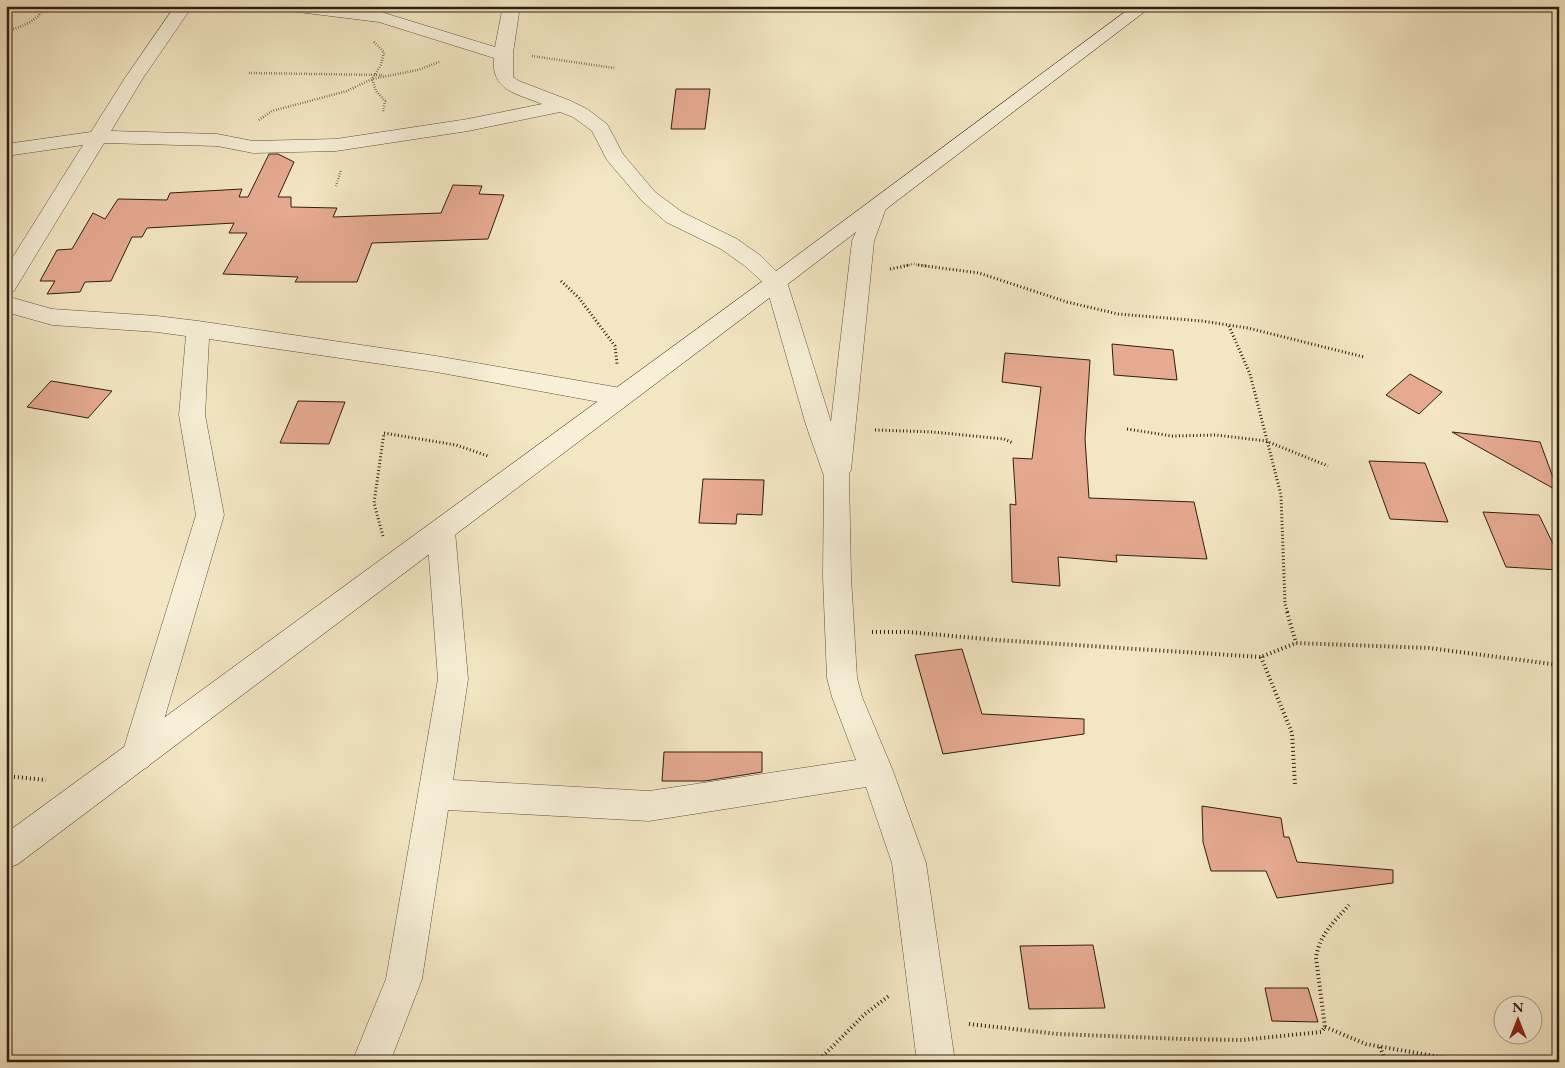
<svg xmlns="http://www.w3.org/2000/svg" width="1565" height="1068" viewBox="0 0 1565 1068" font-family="'EB Garamond',serif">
  <rect width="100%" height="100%" fill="#f3e7c3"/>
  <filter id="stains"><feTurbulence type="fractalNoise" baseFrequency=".004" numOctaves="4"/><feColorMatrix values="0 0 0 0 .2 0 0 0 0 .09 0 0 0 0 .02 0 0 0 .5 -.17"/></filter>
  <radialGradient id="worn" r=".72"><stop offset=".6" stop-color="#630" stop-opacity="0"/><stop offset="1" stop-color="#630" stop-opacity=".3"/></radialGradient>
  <path fill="#e6aa91" stroke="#301e10" d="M676,89H710L705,129H671Z
    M269,154H278L294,162L278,197H291V207L337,208L333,217L441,213L453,185L482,186L479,194L504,195L488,239L372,243L357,282H295L298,277L223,274L247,233H229L234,223L147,228L142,237H132L111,281L85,282L80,292L47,294L55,281H40L57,250L72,249L93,213L105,219L118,199L167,200L170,193L242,189L239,197H248Z
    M1112,344L1173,350L1177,380L1114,375Z
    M1005,353L1090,360L1085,439L1089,498L1194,502L1207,559L1116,555L1117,562L1058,557L1060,586L1012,582L1010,504L1016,505L1013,458L1032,459L1041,387L1002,382Z
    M1410,374L1442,392L1419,414L1386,395Z
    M51,381L112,391L88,418L27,407Z
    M298,401L345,402L329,444L280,443Z
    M1452,432L1540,442L1558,491Z
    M1369,461L1425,463L1448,522L1390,519Z
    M703,479L764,480L762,515L737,514L736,524L699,523Z
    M1483,512L1539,515L1559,556V570L1506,567Z
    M962,649L982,714L1084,719V734L943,754L915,655Z
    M664,752H762V772L705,781H662Z
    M1202,806L1281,818L1284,837H1289L1297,862L1393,870V883L1277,898L1266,871H1211L1203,842Z
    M1093,945L1105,1008L1029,1009L1020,946Z
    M1265,988H1308L1318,1022L1272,1021Z"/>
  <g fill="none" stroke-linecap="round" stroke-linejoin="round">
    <g stroke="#61503d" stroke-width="1">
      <path id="street" d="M175,6H195L187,14L143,78L111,131L217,134L253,141L336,139L468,119L542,104C516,93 491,91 494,58L379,22L290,11L284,10L282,6H335L381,12L495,47L503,6H520L513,53V77L519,81L571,101L587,109L607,124L623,154L655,192L682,212L737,239L761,256L787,282L831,422L852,241L868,204L875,202L882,204L886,208L874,241L851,470L849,473L851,577L857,678L862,697L893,771L926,863L955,1062H917L892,863L866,787L649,821L448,810L422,979L390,1062H352L386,979L438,679L427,531L431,524L441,521L451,524L455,531L468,679L453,780L649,791L856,760L832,697L827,678L823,577L824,476L806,425L766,285L745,266L721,249L666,222L641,200L607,160L592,131L573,117L560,112L468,131L336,151L253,153L217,146L104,143L17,286L14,291L6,293V268L83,145L6,156V144L91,132L125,78Z
        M6,296L52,309L157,316L198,321L436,356L621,388L630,391L633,397L630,403L621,406L436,372L209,339L205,415L224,515L153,757L148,767L137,771L126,767L121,757L196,515L179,415L186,336L157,332L52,325L6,312Z"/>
    </g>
    <g stroke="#301e10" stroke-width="1">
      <path id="secondary" d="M1133,6H1152L784,287L18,864L6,869V833L768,277Z"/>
    </g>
    <path stroke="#301e10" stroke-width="2.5" stroke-dasharray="0.5 2" stroke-linecap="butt" d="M6,31C23,27 37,21 46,6
      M374,42L384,52L381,65L372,79L376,91L385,101L383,112
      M532,56L614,68
      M249,73L383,75
      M259,120L272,111L347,91L372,79L418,70L439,62
      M336,186L341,170
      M904,266L913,264L927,266"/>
    <path stroke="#301e10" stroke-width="3" stroke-dasharray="1 2.5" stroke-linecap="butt" d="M918,265L979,273L1067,302L1118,314L1202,321L1248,328L1364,357
      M890,269L910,265
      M561,281L579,298L615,346L617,364
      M1229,326L1250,374L1281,495L1285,604L1288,613
      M1127,429L1172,436L1216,435L1266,441L1328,466
      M875,430L933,432L1004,439L1013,443
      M383,536L374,503L384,433L456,445L488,456"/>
    <path stroke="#301e10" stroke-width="4" stroke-dasharray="1 3" stroke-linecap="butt" d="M1287,612L1296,643
      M872,632H908L997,640L1261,657L1296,643L1429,648L1559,665
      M1261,657L1292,733L1295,785
      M6,776L46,780
      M969,1024L1058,1034L1183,1039L1242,1040L1321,1032L1325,1027L1316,958C1319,935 1334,922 1349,905
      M1325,1027L1366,1044L1468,1062
      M1380,1047L1386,1062
      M817,1062L865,1014L890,995"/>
    <use href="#street" fill="#f7efd8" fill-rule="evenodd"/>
    <use href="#secondary" fill="#f7efd8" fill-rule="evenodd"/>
  </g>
  <rect width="1565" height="1068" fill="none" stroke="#f3e7c3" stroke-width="25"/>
  <rect x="8" y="8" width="1550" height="1053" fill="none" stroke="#301e10" stroke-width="2.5"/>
  <rect x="12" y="12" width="1540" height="1043" fill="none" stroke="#301e10"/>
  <g transform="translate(1518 1020)"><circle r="24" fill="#f7efd8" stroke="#a79b88"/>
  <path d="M0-4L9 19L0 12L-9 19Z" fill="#8f2418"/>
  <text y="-8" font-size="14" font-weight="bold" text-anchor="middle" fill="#301e10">N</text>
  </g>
  <rect width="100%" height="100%" filter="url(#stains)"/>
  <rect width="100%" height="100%" fill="url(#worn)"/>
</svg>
